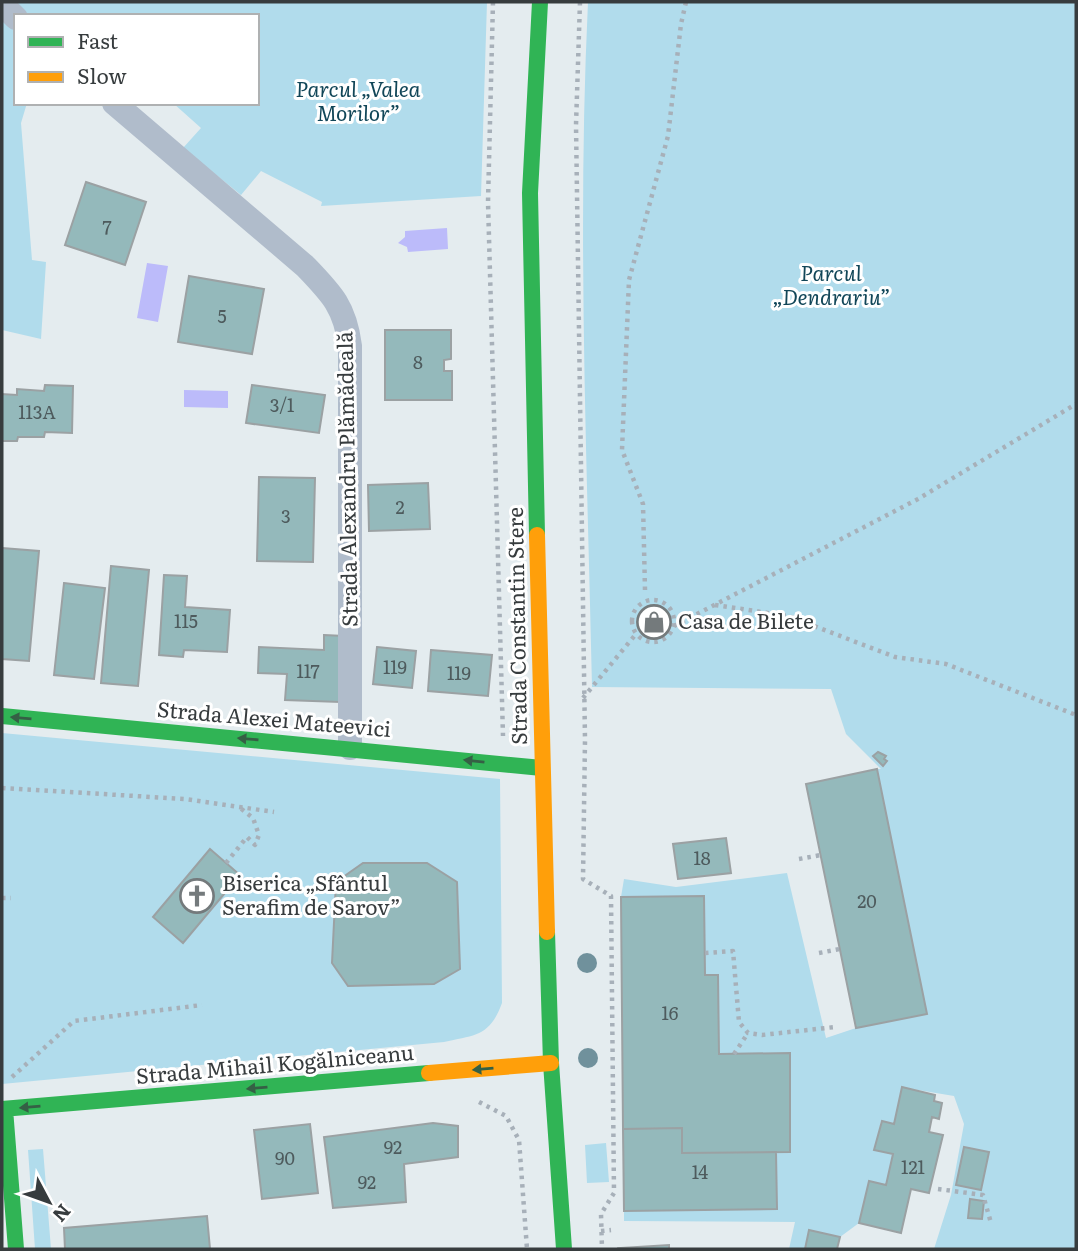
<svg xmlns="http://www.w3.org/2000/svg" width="1078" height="1251" viewBox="0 0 1078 1251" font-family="Literata,serif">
  <rect width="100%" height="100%" fill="#e4ecef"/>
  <path fill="#b1dcec" d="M2,2H487L481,196L321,206L322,202L261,171L241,195L183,148L201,128L173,103H257V16H16V103H27L21,123L32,260L46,262L41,339L2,330Z
    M588,2H1076V1249H934L951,1195L964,1124L954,1096L906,1088L894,1124L881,1121L875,1150L893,1154L886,1185L869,1181L859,1223L840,1237L809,1230L805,1249H789L795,1222L624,1221V1211L777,1209L776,1152H790L789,1054H719L718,976L705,975L704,896L621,897L624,879L676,887L787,873L826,1038L856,1028L926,1014L877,769H881L846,734L831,689L592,687C587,459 577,230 588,2Z
    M2,733L500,779L502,1003C490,1036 476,1035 444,1042L2,1084Z
    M606,1143L609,1182L587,1183L585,1145Z
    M43,1149L51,1249H35L28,1150Z"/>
  <path fill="#bcbbfa" d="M447,228L448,249L408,252L407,247L398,243L405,237V231Z
    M147,263L168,266L158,322L137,318Z
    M184,390L228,391V408L184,407Z"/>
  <path fill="#94b9bb" stroke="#9ba1a3" stroke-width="2" d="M86,182L146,202L125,265L65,245Z
    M189,276L264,289L252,354L178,342Z
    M385,330H451V359L444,360V371H452V400H385Z
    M45,385L73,386L72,433L45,432L44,437H18L17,441H2V394L17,395V389L44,391Z
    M252,385L325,395L319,433L246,423Z
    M259,477L315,478L313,562L257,561Z
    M428,483L430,529L369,531L368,485Z
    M2,548L39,551L29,661L2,659Z
    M111,566L149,570L138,686L101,683Z
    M164,575L187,576L185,607L230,610L227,652L184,650L183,657L159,655Z
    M64,583L105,588L94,679L54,675Z
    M657,608L668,620L665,630L652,635L639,623L645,611Z
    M324,635L344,636L340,702L285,700L287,674L258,673L259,647L324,650Z
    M377,647L416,651L412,688L373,684Z
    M431,650L492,655L488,696L428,691Z
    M878,752L886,756L884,759L887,761L883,766L873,756Z
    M877,769L927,1014L856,1028L806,784Z
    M726,838L731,873L678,879L673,844Z
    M210,849L240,875L183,943L153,917Z
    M363,863H427L457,882L460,969L434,984L348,986L332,963L336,882Z
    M704,896L705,975H718L719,1054L790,1053V1152L682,1153V1128L623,1129L621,897Z
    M902,1087L935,1095L934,1101L942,1103L939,1119L932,1117L929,1132L943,1135L929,1193L911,1189L901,1233L859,1223L869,1181L886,1185L893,1154L874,1150L882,1121L894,1124Z
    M433,1123L458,1126V1157L404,1164L406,1202L333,1208L324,1137Z
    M310,1124L318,1193L262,1199L254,1130Z
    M682,1128V1153L776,1152L777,1209L624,1211L623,1129Z
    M964,1147L989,1152L981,1190L956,1185Z
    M970,1199L984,1201L982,1219L968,1218Z
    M207,1216L210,1249H65L64,1228Z
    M809,1230L840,1237L837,1249H805Z
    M669,1245V1249H620L619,1248Z"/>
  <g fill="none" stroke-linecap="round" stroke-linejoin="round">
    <path stroke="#a7b0b9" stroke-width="4.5" stroke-dasharray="3.5 5" stroke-linecap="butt" d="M493,2L488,202L503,736
      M580,2L576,125L585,740L583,879L611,896L614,1193L601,1214L602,1249
      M645,590L643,504L622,450L629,280L668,136L681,24L686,2
      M632 621a21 21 0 1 1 42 0a21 21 0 1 1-42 0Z
      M715,605L788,616L895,657L946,664L1076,715
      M674,626L918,499L1076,404
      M583,698L636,634
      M2,788L185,799L274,812
      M799,859L821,855
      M226,863L247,837L255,845L259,835L253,818L239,807
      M2,898H11
      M705,953L733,951L739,1022L748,1033L762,1035L835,1027
      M819,953L840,949
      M734,1054L748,1033
      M12,1077L74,1021L202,1005
      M479,1102L506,1116L519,1140L527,1249
      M938,1189L983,1195L991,1223
      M601,1231L611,1230"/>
    <path stroke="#b0bccb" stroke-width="24" d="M2,4L16,18
      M114,103L305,266C332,294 345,307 350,346V748"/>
    <path stroke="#30b455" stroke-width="16" d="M537,535L530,193L540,2
      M2,716L542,768
      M547,932L551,1063L564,1249
      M2,1109L429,1073
      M5,1109L16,1249"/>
    <path stroke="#ff9f0a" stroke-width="16" d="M537,535L547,932
      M429,1073L551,1063"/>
  </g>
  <g fill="#70919c">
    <circle cx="587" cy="963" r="10"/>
    <circle cx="588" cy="1058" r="10"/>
  </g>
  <defs><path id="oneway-solid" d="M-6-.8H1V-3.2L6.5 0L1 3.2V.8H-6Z" transform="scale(1.75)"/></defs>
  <g fill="#356045">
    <use href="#oneway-solid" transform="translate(21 718) rotate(-175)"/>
    <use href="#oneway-solid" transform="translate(248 739) rotate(-175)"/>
    <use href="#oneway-solid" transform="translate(474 761) rotate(-174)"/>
    <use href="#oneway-solid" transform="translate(483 1069) rotate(175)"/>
    <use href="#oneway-solid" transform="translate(257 1088) rotate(175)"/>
    <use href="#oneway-solid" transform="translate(30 1107) rotate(175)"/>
  </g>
  <defs>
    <g id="shop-ring" transform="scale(1.75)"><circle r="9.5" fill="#fff" stroke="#747a7c" stroke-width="1.5"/><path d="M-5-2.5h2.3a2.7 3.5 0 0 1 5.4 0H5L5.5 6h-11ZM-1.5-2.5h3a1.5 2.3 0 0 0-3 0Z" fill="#747a7c"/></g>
    <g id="church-ring" transform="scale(1.75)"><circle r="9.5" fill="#fff" stroke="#747a7c" stroke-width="1.5"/><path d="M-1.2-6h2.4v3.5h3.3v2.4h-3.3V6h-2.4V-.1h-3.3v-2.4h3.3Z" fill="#747a7c"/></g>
  </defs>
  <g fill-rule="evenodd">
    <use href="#shop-ring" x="654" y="622"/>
    <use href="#church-ring" x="197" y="896"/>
  </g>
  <g text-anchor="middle" stroke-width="6" stroke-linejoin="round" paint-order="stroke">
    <g font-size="18" fill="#4e5b5d">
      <text x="107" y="234">7</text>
      <text x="222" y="323">5</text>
      <text x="418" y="369">8</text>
      <text x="282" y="412">3/1</text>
      <text x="37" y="419">113A</text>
      <text x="400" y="514">2</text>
      <text x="286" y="523">3</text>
      <text x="186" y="628">115</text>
      <text x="395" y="674">119</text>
      <text x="308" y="678">117</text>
      <text x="459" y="680">119</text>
      <text x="702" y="865">18</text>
      <text x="867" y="908">20</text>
      <text x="670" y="1020">16</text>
      <text x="393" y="1154">92</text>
      <text x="285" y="1165">90</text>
      <text x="913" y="1174">121</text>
      <text x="700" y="1179">14</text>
      <text x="367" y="1189">92</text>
    </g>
    <g font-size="21" font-style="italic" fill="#114658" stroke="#fff">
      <text x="358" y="97">Parcul „Valea<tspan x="358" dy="24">Morilor”</tspan></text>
      <text x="831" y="281">Parcul<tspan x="831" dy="24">„Dendrariu”</tspan></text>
    </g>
    <g font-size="21" fill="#373c3e" stroke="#fff">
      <text transform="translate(348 479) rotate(-91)" y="7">Strada Alexandru Plămădeală</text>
      <text transform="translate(518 626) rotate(-91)" y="7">Strada Constantin Stere</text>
      <text transform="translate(274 720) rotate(5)" y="7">Strada Alexei Mateevici</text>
      <text transform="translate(275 1065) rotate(-5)" y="7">Strada Mihail Kogălniceanu</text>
    </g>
    <g font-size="21" fill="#373c3e" stroke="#fff" text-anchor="start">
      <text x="678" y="629">Casa de Bilete</text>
      <text x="222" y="891">Biserica „Sfântul<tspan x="222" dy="24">Serafim de Sarov”</tspan></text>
    </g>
  </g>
  <rect width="1078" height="1251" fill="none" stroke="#373c3e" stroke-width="7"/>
  <rect x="14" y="14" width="245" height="91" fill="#ffffff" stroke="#afb1b2" stroke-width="2"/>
  <rect x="28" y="37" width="35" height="10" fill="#30b455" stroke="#afb1b2" stroke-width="2"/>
  <text x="77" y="49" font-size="21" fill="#373c3e">Fast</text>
  <rect x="28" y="72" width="35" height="10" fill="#ff9f0a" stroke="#afb1b2" stroke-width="2"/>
  <text x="77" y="84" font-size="21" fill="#373c3e">Slow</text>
  <g transform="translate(49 1202) rotate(131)" stroke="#ffffff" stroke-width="5" paint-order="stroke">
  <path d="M0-5L12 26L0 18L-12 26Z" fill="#373c3e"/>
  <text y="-10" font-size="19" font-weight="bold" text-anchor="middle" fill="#373c3e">N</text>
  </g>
</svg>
